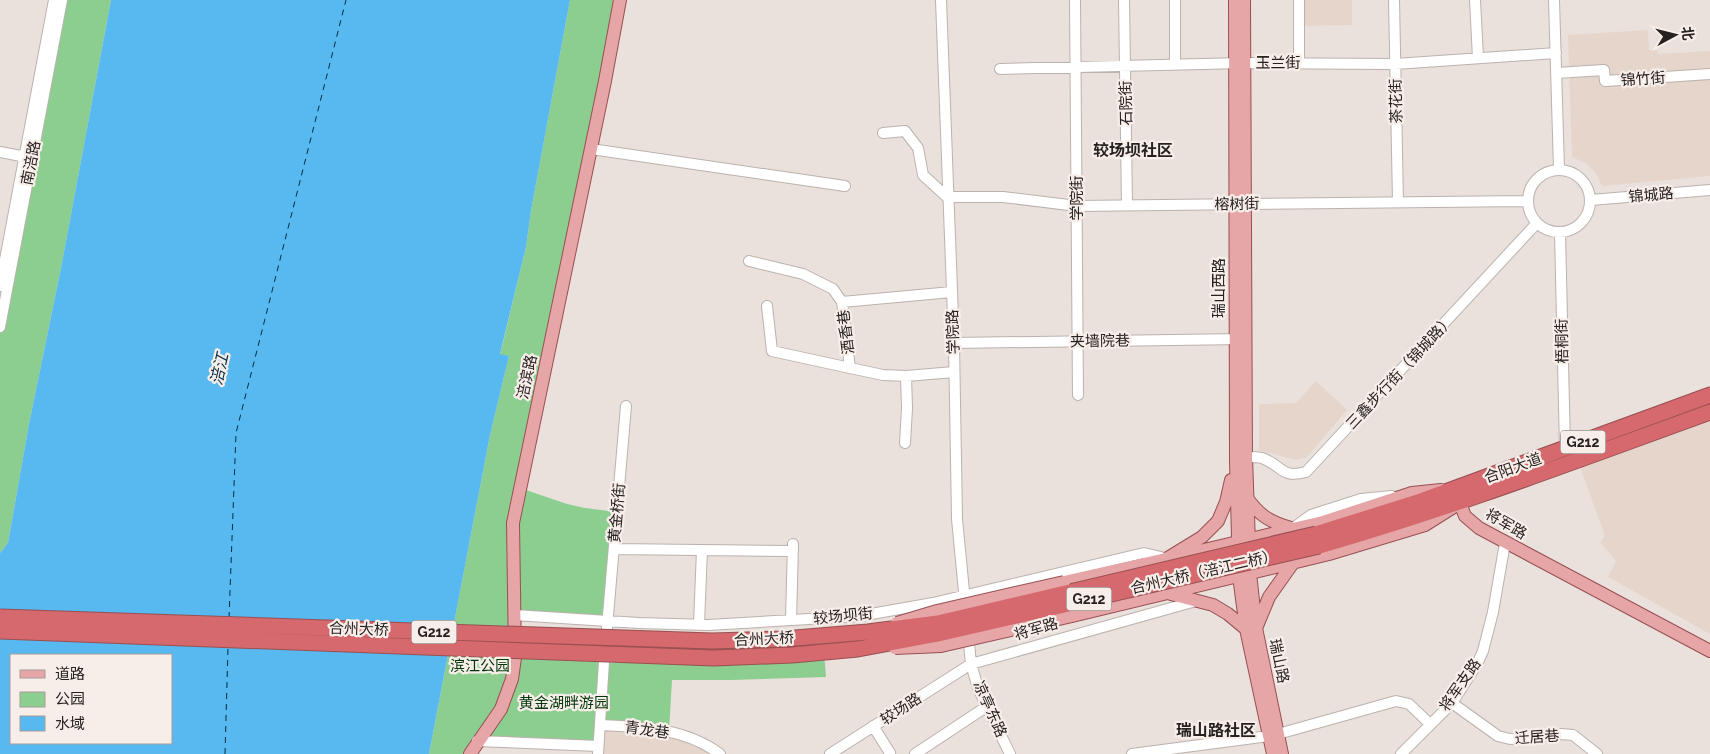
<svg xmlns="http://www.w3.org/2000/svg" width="1710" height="754" viewBox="0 0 1710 754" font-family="Raleway,'Noto Sans SC',sans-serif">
  <rect width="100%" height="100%" fill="#eae1dc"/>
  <path fill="#e5d5cb" d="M1299,0H1352V25L1299,26Z
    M1648,30L1649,50H1658V54L1710,51V176L1602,186L1596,173L1586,163L1572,157L1568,35Z
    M1316,381L1347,410L1307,457L1296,460L1259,450V404L1296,403Z
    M1710,420V634L1608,577L1616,561L1600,542L1605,536L1579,464Z
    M600,725L669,731L720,754H598Z"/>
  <path fill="#8cce90" d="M62,0H111L61,268L29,424L8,543L0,553V327Z
    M570,0H620L520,488L567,504L585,508L617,512L608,621L514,615L515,657L615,663L616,653L824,652L826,677L731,680H672L669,731L600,725L598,746L477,741L470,754H429L490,435L509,356L500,355L526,247L531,211Z"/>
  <path fill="#58b9f0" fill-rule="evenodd" d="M111,0H570L531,211L526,247L500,354L509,356L490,435L429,754H0V553L8,543L29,424L61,268ZM11,655H171V743H11Z"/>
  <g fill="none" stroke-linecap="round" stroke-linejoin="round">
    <path stroke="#012d43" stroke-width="1" stroke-dasharray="6 5" stroke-linecap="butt" d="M229,618L236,433L346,0
      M225,754L228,647"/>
    <g stroke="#bbb2ad" stroke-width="12">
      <path id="minor" d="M941,0L954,343L957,519L966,612
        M1075,0L1078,395
        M1124,0L1127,205
        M1175,0V64
        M1394,0L1398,202
        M1475,0L1478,58
        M1554,0L1559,169
        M1299,63V0
        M1000,69L1244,63L1395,64L1556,53
        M1556,73L1604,70L1605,81L1710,74
        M883,133L905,131L918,148L923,175L947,197H1003L1077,206L1528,201
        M591,149L845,186
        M0,152L31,158
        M1528 201a31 31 0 1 1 62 0a31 31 0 1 1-62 0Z
        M1591,200L1710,190
        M1560,232L1565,449
        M749,261L803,274L833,289L842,302
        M0,286L54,0
        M952,292L842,302L850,368L883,375L906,376L954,372
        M767,306L772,351L850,368
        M0,327L62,0
        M954,343L1243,339
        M905,443L907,408L906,376
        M1246,457C1251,457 1258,457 1262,458C1282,465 1281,479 1306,472L1537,223
        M1293,528L1311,515L1361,499L1392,496
        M614,549L793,551
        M514,615L639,623L708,625L860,616L933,603L1144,553L1165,558
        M791,620L793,544
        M699,624L702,550
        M968,633L971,664L978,688L1010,754
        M1452,703L1498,736L1510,739L1561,734L1573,735L1597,754
        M600,725C642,727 685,728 720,754
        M873,726L890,753L889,754
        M1278,734L1396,701L1409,704L1430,724
        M477,741L598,746
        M598,754L604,662L626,406
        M830,754L971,664L1196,601
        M915,754L986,707
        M1132,754L1269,736
        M1401,754L1452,703L1477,664L1483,651L1493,612L1505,543"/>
    </g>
    <g stroke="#985052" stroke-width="14">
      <path id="major" d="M1235,0L1236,461L1239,576L1246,629L1273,754
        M1244,0L1246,457L1250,573L1256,628L1282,754
        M1247,498C1260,516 1270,522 1291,528
        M1166,559L1323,522L1412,493L1441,490
        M1064,582L1166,559L1202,537L1218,521L1226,502L1231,480
        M1171,594L1213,605L1228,614L1246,629
        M1072,616L1329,554L1425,525L1460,503L1465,516L1479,528L1710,651
        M1257,626L1269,597L1293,563
        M470,754L501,709L512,679L515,658L513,523L605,81L620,0"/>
    </g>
    <g stroke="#985052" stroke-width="17">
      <path id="highway" d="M1316,534L1418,502L1710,395
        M1319,546C1452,508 1580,459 1710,412"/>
    </g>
    <use href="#minor" stroke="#fff" stroke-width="10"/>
    <use href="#major" stroke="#e6a5a7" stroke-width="12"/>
    <use href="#highway" stroke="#d5696d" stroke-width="15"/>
    <g stroke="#985052" stroke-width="14" stroke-linecap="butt">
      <path id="major-bridge" d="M897,623L937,611L1064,582
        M895,648L941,646L1072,616"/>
    </g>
    <g stroke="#985052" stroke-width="17" stroke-linecap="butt">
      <path id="highway-bridge" d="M0,617L712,641L783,639L868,632L938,623L1316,534
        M0,631L714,658L792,655L858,649L938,634L1319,546"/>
    </g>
    <use href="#major-bridge" stroke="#e6a5a7" stroke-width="12"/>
    <use href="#highway-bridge" stroke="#d5696d" stroke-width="15"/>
  </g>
  <g text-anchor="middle" stroke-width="4.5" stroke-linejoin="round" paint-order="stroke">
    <g fill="#f8eee9" stroke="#655f5d" stroke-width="1">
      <rect x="1560.5" y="430.5" width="45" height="23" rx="4"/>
      <rect x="1066.5" y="587.5" width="45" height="23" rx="4"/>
      <rect x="411.5" y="620.5" width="45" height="23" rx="4"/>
    </g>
    <g font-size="14" font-weight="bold" fill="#262221">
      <text x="1583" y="447">G212</text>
      <text x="1089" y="604">G212</text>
      <text x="434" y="637">G212</text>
    </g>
    <g font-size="15" fill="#262221" stroke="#f8eee9">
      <text x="1278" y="68">玉兰街</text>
      <text transform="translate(1643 79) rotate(-4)" y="5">锦竹街</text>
      <text transform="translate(1396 101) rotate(-91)" y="5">茶花街</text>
      <text transform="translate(1126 103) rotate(-91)" y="5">石院街</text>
      <text transform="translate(31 163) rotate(-79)" y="5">南涪路</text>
      <text transform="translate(1651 195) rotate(-5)" y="5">锦城路</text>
      <text transform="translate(1077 198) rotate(-90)" y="5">学院街</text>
      <text transform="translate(1237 204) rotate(-1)" y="5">榕树街</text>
      <text transform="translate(1219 288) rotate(-90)" y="5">瑞山西路</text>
      <text transform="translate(846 332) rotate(-97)" y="5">酒香巷</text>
      <text transform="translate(953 332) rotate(-92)" y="5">学院路</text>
      <text transform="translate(1100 341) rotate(-1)" y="5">夹墙院巷</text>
      <text transform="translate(1562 341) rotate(-91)" y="5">梧桐街</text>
      <text transform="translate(1400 372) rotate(-47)" y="5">三鑫步行街（锦城路）</text>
      <text transform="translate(527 377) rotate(-78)" y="5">涪滨路</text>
      <text transform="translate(1513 468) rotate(-20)" y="5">合阳大道</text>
      <text transform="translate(617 513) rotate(-85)" y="5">黄金桥街</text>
      <text transform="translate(1506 524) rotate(30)" y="5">将军路</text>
      <text transform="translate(1204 572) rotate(-13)" y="5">合州大桥（涪江二桥）</text>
      <text transform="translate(843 616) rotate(-6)" y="5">较场坝街</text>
      <text transform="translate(359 629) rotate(2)" y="5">合州大桥</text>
      <text transform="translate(1036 629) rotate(-16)" y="5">将军路</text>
      <text transform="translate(764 639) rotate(-3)" y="5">合州大桥</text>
      <text transform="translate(1279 661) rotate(78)" y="5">瑞山路</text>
      <text transform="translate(1460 685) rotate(-55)" y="5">将军支路</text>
      <text transform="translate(901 709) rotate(-33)" y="5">较场路</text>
      <text transform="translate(990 709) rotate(66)" y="5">凉亭东路</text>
      <text transform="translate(647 730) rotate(8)" y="5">青龙巷</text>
      <text transform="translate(1537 737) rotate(-4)" y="5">迁居巷</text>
    </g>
    <g font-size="15" fill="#00360a" stroke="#f8eee9">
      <text x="480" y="671">滨江公园</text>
      <text x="564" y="708">黄金湖畔游园</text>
    </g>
    <g font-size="16" font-weight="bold" fill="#262221" stroke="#f8eee9">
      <text x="1133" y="156">较场坝社区</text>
      <text x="1216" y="736">瑞山路社区</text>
    </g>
    <g font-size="16" font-style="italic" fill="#012d43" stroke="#f8eee9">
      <text transform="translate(219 369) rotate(-77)" y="6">涪江</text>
    </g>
  </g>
  <rect x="10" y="654" width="162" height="90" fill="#f8eee9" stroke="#a49c99"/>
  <rect x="20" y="670" width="25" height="8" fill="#e6a5a7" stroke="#a49c99"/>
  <text x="55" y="679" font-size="15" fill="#262221">道路</text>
  <rect x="20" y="692" width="25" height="15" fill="#8cce90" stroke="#a49c99"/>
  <text x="55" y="704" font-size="15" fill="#262221">公园</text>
  <rect x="20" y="716" width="25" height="15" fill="#58b9f0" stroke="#a49c99"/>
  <text x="55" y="729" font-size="15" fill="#262221">水域</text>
  <g transform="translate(1675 35) rotate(83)" stroke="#f8eee9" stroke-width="4" paint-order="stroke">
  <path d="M0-4L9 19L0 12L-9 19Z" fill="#262221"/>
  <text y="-8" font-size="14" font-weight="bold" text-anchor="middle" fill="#262221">北</text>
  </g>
</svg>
